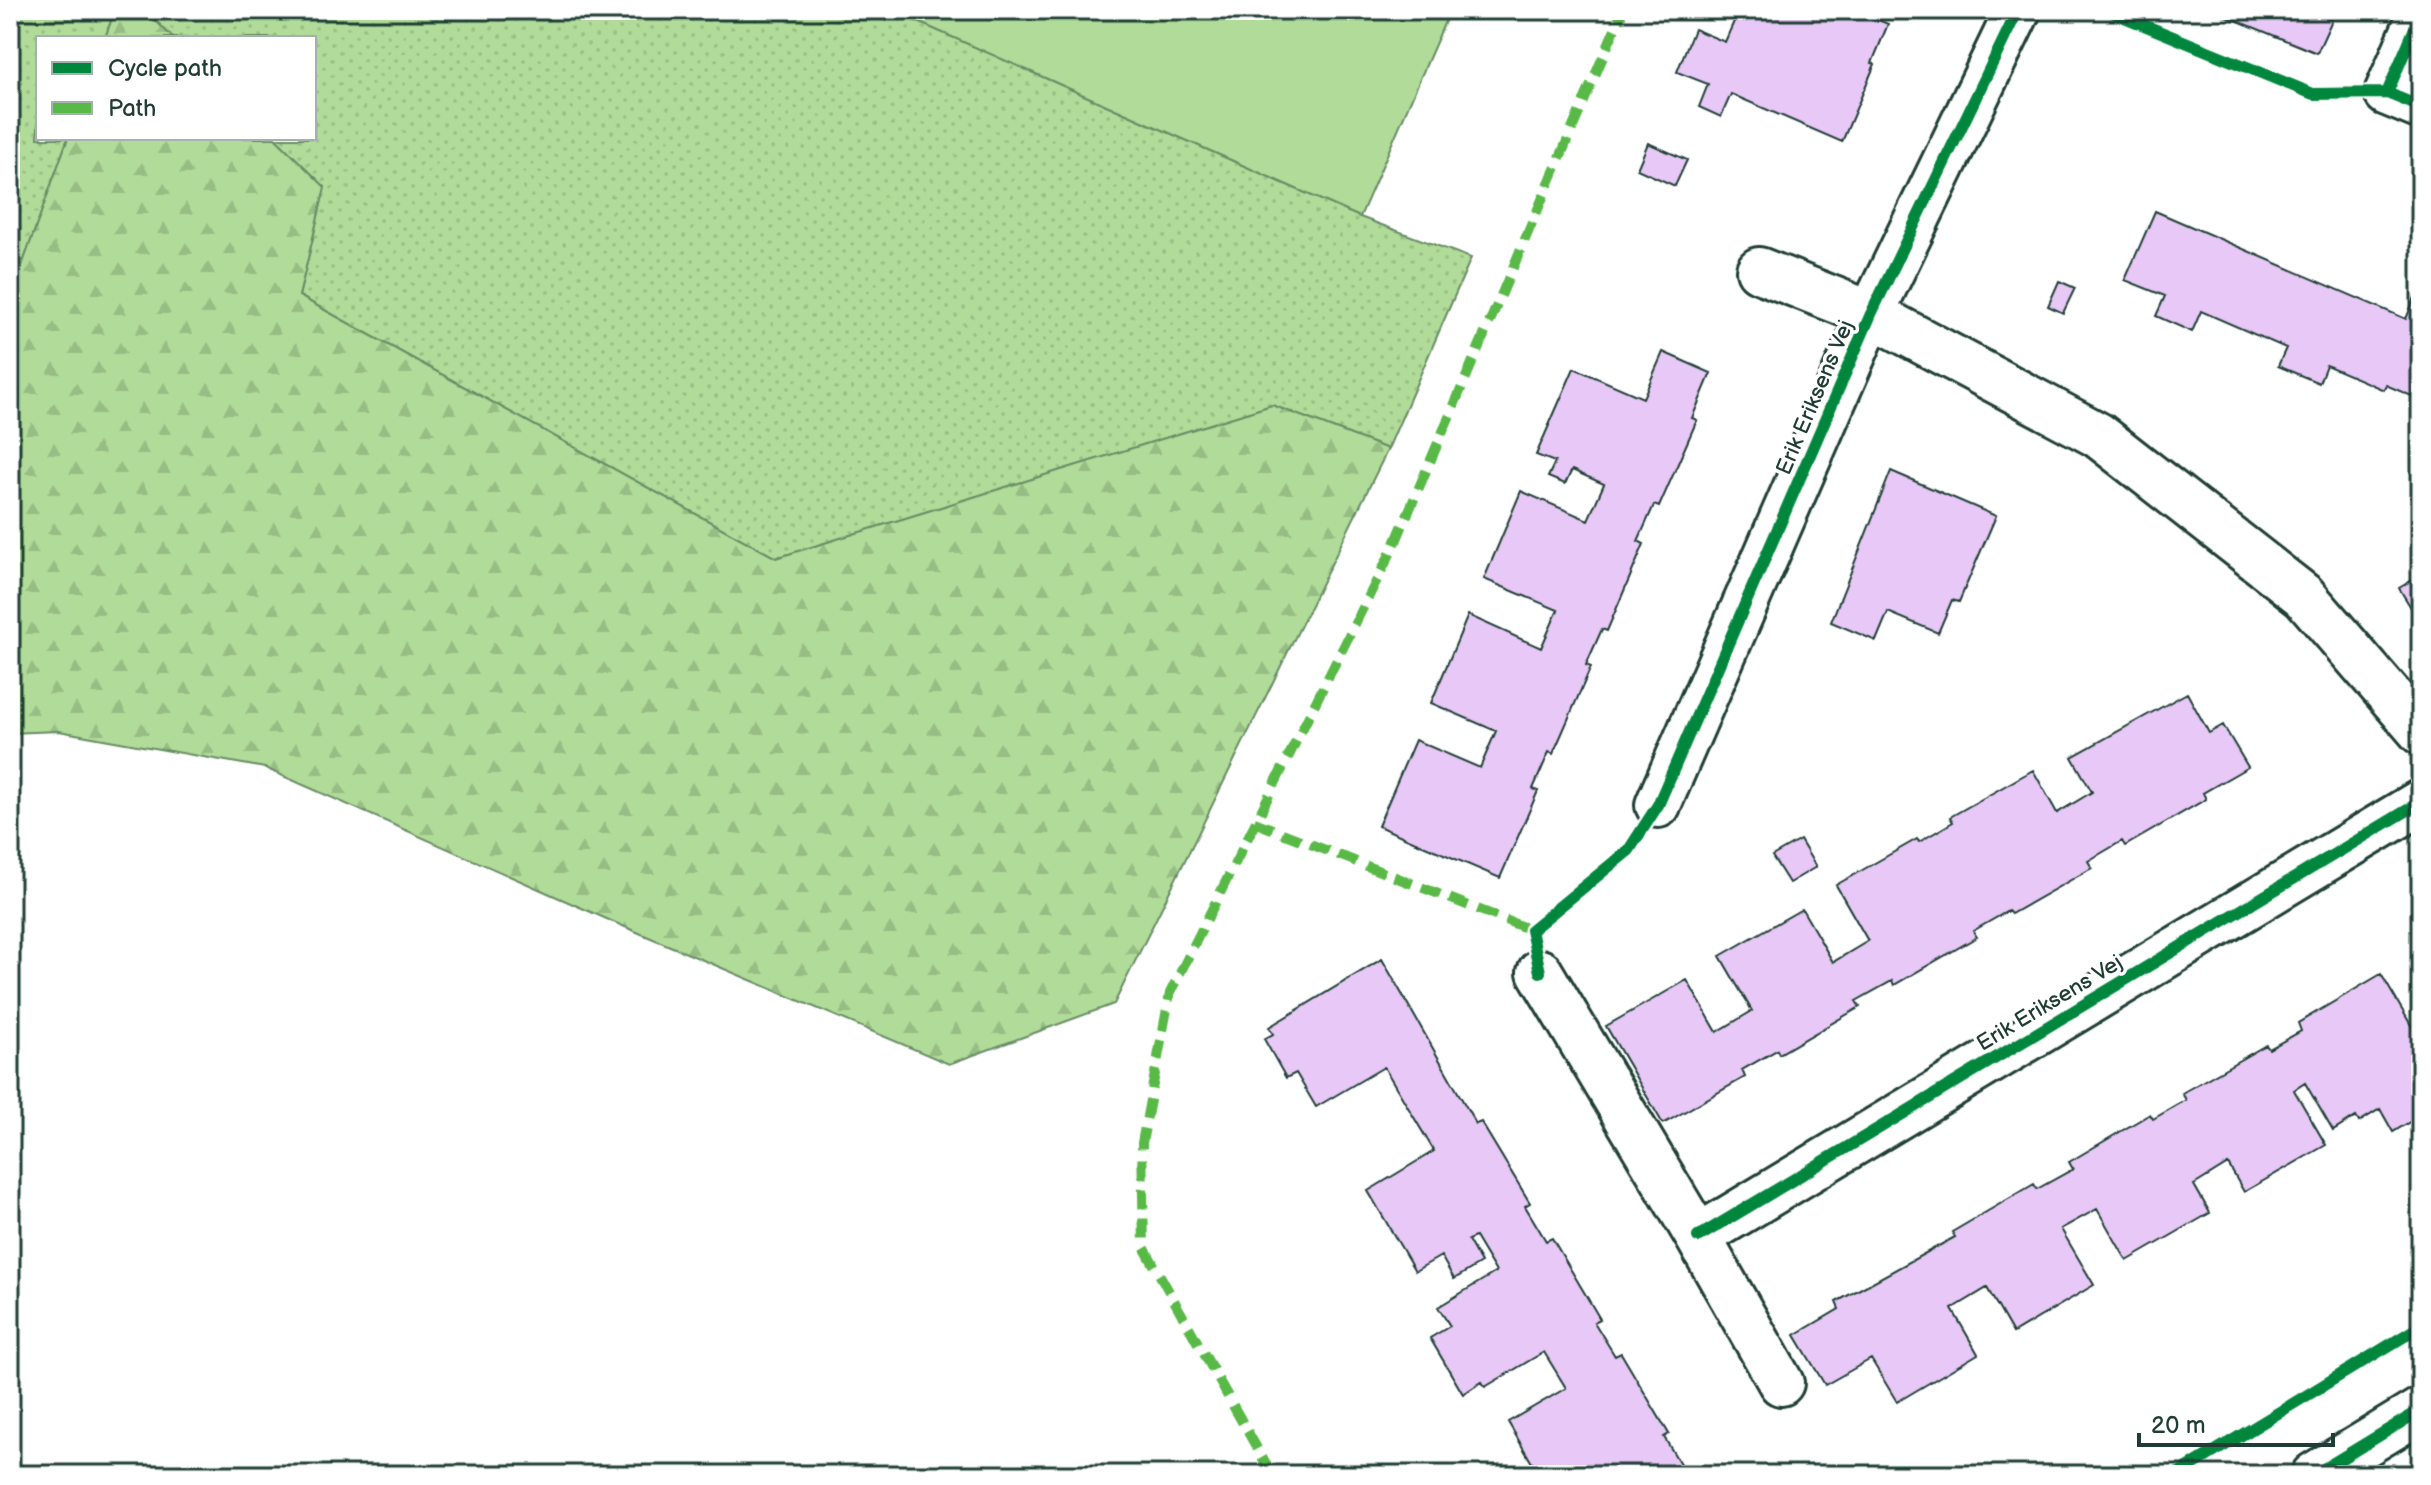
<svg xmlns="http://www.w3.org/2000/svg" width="2431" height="1485" viewBox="0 0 2431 1485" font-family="'Balsamiq Sans',sans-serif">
  <defs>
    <pattern id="grass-dots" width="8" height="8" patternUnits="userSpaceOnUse" patternTransform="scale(2)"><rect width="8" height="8" fill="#b0db98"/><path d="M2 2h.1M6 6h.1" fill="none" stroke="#97bd84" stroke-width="1.8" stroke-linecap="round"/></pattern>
    <pattern id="forest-firs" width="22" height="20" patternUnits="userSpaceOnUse" patternTransform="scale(2)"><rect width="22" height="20" fill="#b0db98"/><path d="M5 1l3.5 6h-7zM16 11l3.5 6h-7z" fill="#97bd84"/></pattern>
  </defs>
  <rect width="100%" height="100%" fill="#fff"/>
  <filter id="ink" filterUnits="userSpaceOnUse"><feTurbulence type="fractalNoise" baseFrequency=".0125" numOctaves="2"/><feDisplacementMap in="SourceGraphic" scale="16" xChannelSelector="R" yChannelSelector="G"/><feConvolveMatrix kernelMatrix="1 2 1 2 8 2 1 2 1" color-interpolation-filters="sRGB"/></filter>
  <g filter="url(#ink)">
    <path fill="url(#grass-dots)" stroke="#688c66" stroke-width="2" d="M10,10H115L105,38H38V138H68L10,299Z
      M145,10H891L1360,217L1471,258L1388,449L1272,405L776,558L299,296L325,187L275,138H314V38H173Z"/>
    <path fill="url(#forest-firs)" stroke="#688c66" stroke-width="2" d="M115,10H145L173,38H105Z
      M68,138H275L325,187L299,296L776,558L1272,405L1388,449L1114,1004L949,1064L618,924L265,768L59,731L10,733V299Z"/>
    <path fill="#b0db98" stroke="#688c66" stroke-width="2" d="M891,10H1450L1360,217Z"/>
    <path fill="#e7c8f6" stroke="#1f3d34" stroke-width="2" d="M1739,10H1855L1888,24L1872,63L1875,64L1842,142L1731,94L1721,117L1699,107L1708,84L1677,72L1694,29L1725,42Z
      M1892,10H1921L1917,20Z
      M2211,10H2310L2332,20L2317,53Z
      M1648,143L1687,160L1675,186L1637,169Z
      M2155,211L2406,319L2421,283V400L2386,385L2384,390L2326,365L2319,383L2278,366L2286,348L2201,311L2192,332L2156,316L2165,296L2125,280Z
      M2059,281L2075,288L2063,313L2048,306Z
      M1663,352L1711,373L1692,418L1697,420L1659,507L1654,505L1638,541L1644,544L1607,631L1602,629L1586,665L1591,667L1553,754L1549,752L1533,789L1538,791L1500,878L1378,826L1415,740L1480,768L1496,731L1431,703L1468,615L1541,648L1558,610L1484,579L1521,491L1588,520L1604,484L1572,470L1565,484L1548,477L1555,462L1536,455L1574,368L1643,398Z
      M1891,471L1996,516L1959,602L1952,600L1938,633L1888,612L1876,641L1831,622Z
      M2421,575V624L2399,588Z
      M2187,693L2209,733L2223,725L2248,767L2203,793L2206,799L2125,846L2122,841L2088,861L2092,868L2011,914L2008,911L1973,931L1977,937L1894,985L1892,981L1856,1001L1860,1007L1779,1054L1777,1050L1742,1070L1745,1077L1663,1124L1606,1026L1687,980L1717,1032L1752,1011L1720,956L1802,909L1833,962L1868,941L1836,885L1917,839L1919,842L1953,822L1950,817L2033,770L2057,813L2092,792L2072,757Z
      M1800,840L1816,867L1789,883L1772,856Z
      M1382,959L1476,1124L1481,1122L1530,1203L1525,1206L1546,1241L1552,1238L1600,1319L1594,1322L1615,1356L1621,1353L1669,1434L1664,1437L1685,1472L1691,1467L1696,1475H1618L1614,1467L1601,1475H1539L1508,1422L1566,1388L1544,1352L1485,1387L1482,1382L1463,1394L1430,1338L1450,1326L1438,1307L1496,1272L1475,1237L1468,1240L1481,1263L1454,1279L1441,1256L1415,1271L1368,1191L1434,1151L1384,1067L1316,1107L1296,1073L1286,1078L1264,1039L1273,1034L1269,1027Z
      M2381,974L2421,1042V1115L2393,1132L2380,1109L2359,1122L2356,1117L2333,1131L2305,1083L2294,1090L2326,1145L2244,1192L2228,1164L2194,1185L2210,1213L2127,1261L2097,1209L2061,1229L2094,1285L2013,1333L1987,1288L1952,1309L1978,1354L1897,1402L1871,1359L1825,1385L1795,1335L1839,1309L1836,1302L1955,1237L1952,1232L2034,1184L2037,1189L2073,1169L2069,1162L2150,1114L2153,1119L2186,1100L2182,1093L2266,1045L2269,1049L2301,1031L2298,1023Z"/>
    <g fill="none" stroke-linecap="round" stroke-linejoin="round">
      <g stroke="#1f3d34" stroke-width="50">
        <path id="minor" d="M2421,14L2387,93L2421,107
          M1759,270L1871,314L2098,435L2304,596L2421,732
          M1658,805L1871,314L2018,10
          M1540,972L1698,1237L1781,1383
          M1698,1237L2421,802"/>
      </g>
      <g stroke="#1f3d34" stroke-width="50">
        <path id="tertiary" d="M2314,1475L2421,1410"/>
      </g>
      <use href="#minor" stroke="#fff" stroke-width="44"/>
      <use href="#tertiary" stroke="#fff" stroke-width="44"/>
      <path stroke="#58b947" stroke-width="10" stroke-dasharray="20 10" stroke-linecap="butt" d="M1254,822L1531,930
        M1272,1475L1144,1247L1142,1143L1170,993L1394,546L1623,10"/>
      <g stroke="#fff" stroke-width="17">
        <path id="cycleway" d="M2107,10L2313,94L2387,93
          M2421,14L2387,93L2421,107
          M1540,972L1531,930L1629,850L1658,805L1871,314L2018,10
          M1698,1237L2421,802
          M2176,1475L2421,1326
          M2314,1475L2421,1410"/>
      </g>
      <use href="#cycleway" stroke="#00873e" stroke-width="12"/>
    </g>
  </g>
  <g text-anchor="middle" stroke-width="7" stroke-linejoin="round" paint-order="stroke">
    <g font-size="22" fill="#1f3d34" stroke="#fff">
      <text transform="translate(1814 397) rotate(-67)" y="8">Erik Eriksens Vej</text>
      <text transform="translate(2049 1002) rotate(-31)" y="8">Erik Eriksens Vej</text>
    </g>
  </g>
  <rect width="2431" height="1485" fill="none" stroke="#fff" stroke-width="40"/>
  <rect x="20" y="20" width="2391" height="1445" fill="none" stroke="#1f3d34" stroke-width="3" filter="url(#ink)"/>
  <rect x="36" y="36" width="280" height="104" fill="#ffffff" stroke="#a5b1ae" stroke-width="2"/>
  <rect x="52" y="62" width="40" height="12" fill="#00873e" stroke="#a5b1ae" stroke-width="2"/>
  <text x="108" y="76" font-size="24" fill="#1f3d34">Cycle path</text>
  <rect x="52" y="102" width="40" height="12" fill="#58b947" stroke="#a5b1ae" stroke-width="2"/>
  <text x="108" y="116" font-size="24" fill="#1f3d34">Path</text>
  <path d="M2139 1433v12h194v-12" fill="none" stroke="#1f3d34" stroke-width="4"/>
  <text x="2151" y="1433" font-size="24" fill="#1f3d34" stroke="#ffffff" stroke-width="6" paint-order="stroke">20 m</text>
</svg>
